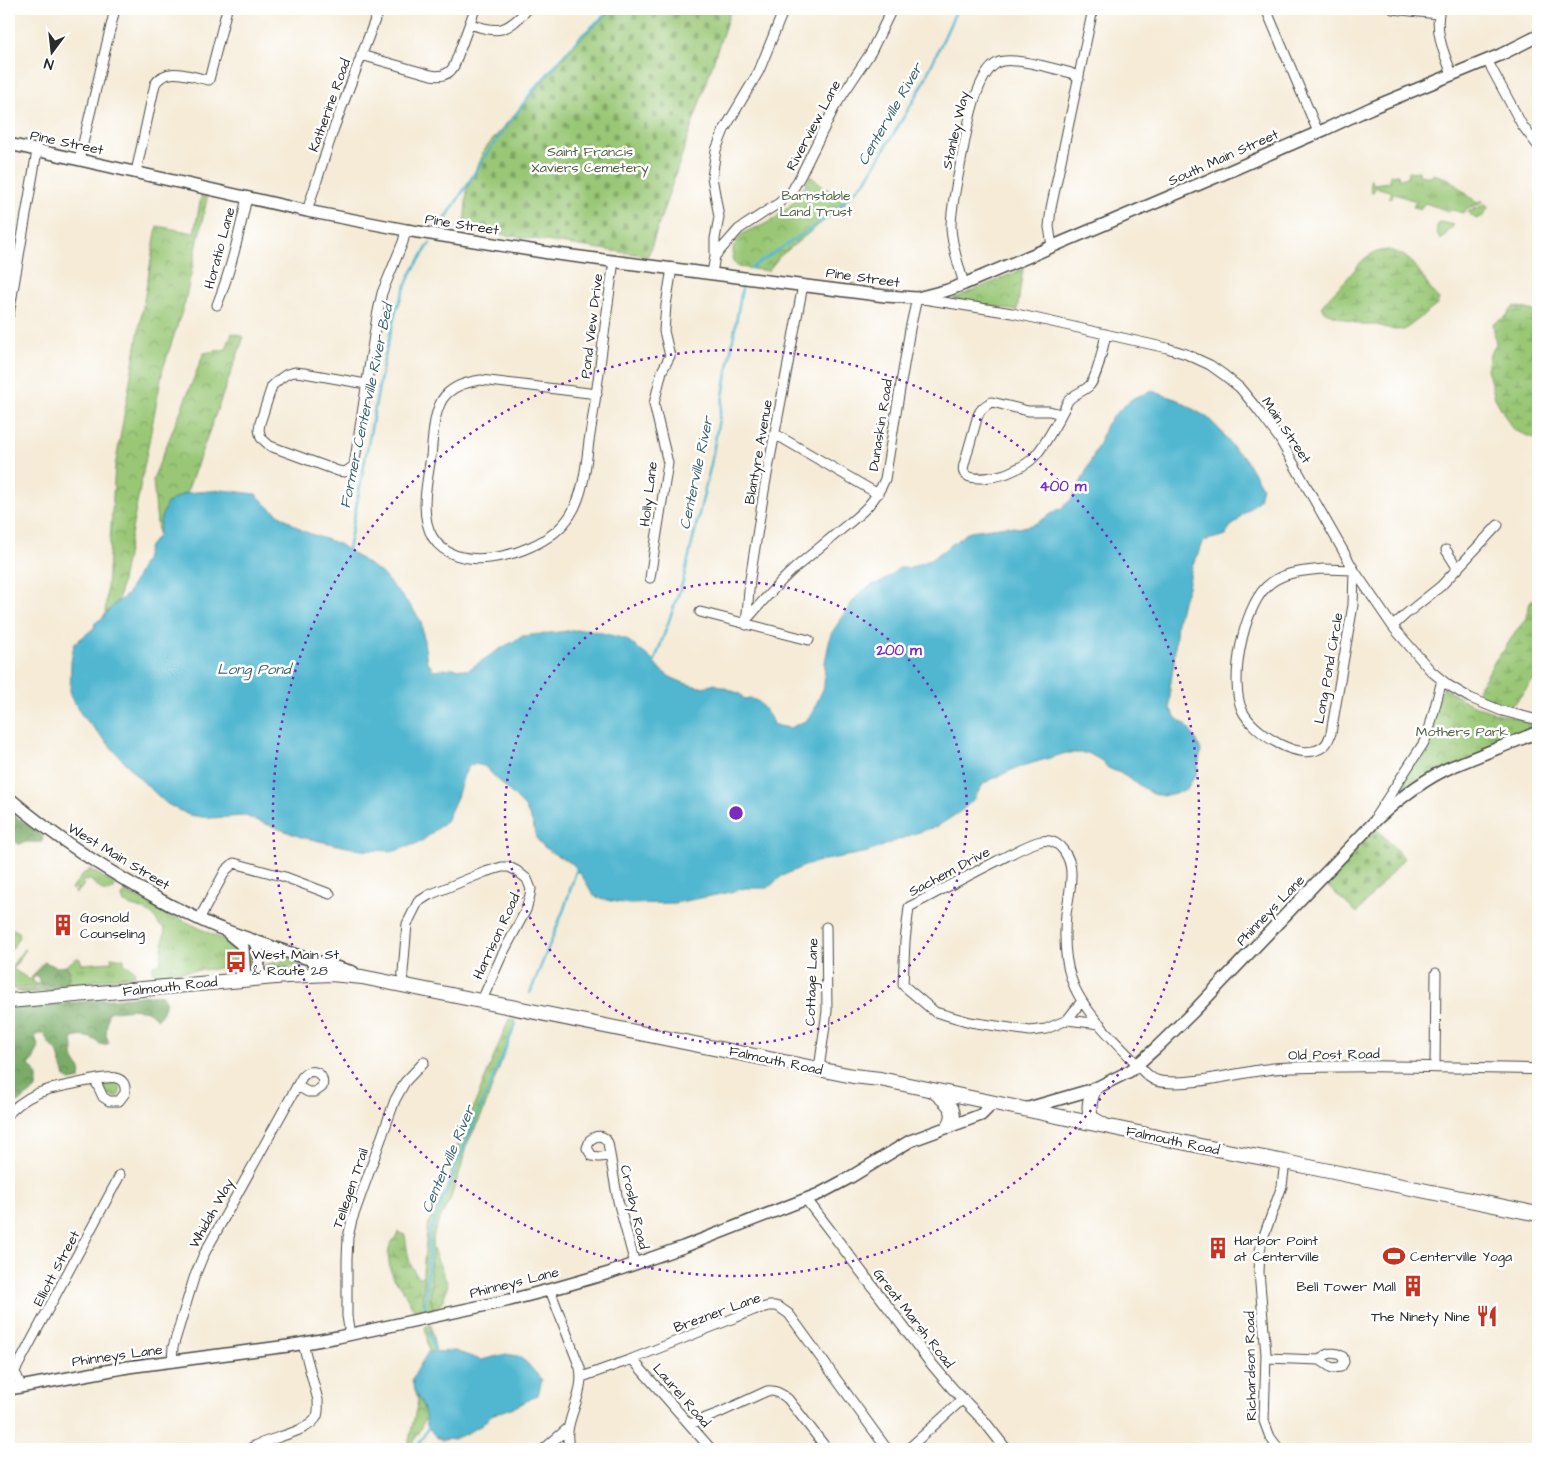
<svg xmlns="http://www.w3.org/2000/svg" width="1547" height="1458" viewBox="0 0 1547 1458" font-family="'Architects Daughter',sans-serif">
  <defs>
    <pattern id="grass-tufts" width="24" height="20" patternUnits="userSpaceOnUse" patternTransform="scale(1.25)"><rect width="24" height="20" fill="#99c776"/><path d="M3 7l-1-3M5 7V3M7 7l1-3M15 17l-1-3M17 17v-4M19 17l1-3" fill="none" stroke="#7da261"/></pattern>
    <pattern id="forest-crowns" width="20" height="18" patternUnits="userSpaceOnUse" patternTransform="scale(1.25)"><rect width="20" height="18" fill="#7aac67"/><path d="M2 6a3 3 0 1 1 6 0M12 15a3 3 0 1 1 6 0" fill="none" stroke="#648c55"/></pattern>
    <pattern id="wetland-marsh" width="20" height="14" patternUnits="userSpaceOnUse" patternTransform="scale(1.25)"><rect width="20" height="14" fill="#99c776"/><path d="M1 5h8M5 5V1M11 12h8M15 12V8" fill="none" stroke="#7da261"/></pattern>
    <pattern id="cemetery-stones" width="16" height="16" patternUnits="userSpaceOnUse" patternTransform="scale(1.25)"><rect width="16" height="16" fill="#99c776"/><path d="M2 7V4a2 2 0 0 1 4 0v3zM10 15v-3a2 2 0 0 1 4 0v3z" fill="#7da261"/></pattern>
    <pattern id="park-crowns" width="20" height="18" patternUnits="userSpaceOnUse" patternTransform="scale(1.25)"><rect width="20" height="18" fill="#99c776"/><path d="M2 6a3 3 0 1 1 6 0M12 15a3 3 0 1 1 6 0" fill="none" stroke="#7da261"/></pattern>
  </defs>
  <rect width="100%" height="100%" fill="#fff"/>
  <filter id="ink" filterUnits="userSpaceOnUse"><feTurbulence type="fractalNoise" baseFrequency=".02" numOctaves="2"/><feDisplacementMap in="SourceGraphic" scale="10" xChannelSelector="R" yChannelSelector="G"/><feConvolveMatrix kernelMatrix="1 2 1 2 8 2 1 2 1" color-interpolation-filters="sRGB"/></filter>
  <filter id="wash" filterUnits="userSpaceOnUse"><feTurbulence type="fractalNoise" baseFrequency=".0096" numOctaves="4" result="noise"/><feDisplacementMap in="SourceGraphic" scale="20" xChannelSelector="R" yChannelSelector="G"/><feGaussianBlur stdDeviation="1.12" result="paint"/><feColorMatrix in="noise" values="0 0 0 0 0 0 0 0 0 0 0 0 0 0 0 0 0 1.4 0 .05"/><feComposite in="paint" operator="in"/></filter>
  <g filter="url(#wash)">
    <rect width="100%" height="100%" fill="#f5ebd7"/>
    <path fill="url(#grass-tufts)" stroke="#627950" d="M1419,171V175L1432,177L1433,174L1449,179L1477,203L1482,200L1483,201L1480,204L1469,207L1463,213L1452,210L1448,211L1425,203L1420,209L1413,207L1416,201L1394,194L1391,199L1388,198L1392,192L1376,187L1373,192H1371L1370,179H1371L1373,184L1390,182V175L1398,174L1399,179L1408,177V172Z
      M1485,203L1488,208L1483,216L1476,219L1467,212C1473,208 1481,208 1485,203Z
      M89,869L113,883L115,886L114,889L109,892L103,891L89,879L87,882L84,880L82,883L84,885L76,894L75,892L77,889L74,887L72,890L71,889L85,872L87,873L89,872Z
      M125,892L228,942C235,950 236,956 233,965L213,969L154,974L153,972V965L160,964L165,928L159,925C153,909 138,909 124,903L122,897Z
      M9,927L19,932L20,935L12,949H9Z
      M24,949H26L13,969L30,980L34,974L35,975L33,978V982L37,984L39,982L41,986L13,989L9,985V970Z
      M111,957L124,959V964C130,967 135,968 135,975L66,984L70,972L66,966L77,958L80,959L82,964L112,962Z
      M288,957L311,965L271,969L266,968L264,965L281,962Z
      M137,978L134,983L27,993L15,991Z
      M108,1081L115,1082L120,1087V1093L117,1097L108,1096L103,1087V1084Z"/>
    <path fill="url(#forest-crowns)" stroke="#526c49" d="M10,812L43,837L42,842C37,843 33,842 28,842C25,842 22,844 18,844C10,836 7,823 10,812Z
      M44,962L58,967L66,966C72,972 69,977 66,984L41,986L38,977L34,974Z
      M161,994L165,999C166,1006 163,1015 157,1019C154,1017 152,1013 147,1011C135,1008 120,1010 108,1012L106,1035L109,1043L104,1045L100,1044C94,1037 80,1034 72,1039C73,1045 73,1051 73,1056C75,1066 83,1066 80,1079L70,1081L65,1077L57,1051L49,1044L44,1034H38L35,1036L39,1048L35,1055L34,1059L29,1065L37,1074V1086L35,1090L9,1109V1009Z"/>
    <path fill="url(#wetland-marsh)" stroke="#627950" d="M1389,250C1394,252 1400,253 1404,256C1421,266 1425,287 1439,299L1437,305L1404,330L1391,329L1377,325H1361L1325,312L1322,306C1329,296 1337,289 1346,280C1361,263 1364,252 1389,250Z
      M1514,306L1538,312V440L1513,430L1495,398L1487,369L1490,354L1496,344L1493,324L1507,316Z
      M1538,593V679L1532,681L1516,702L1506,708L1484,700L1477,689L1486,677L1496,659L1504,650L1515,632L1527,618L1530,602Z
      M399,1232L405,1235C408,1251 407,1265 419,1277L423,1276L426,1245L431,1244L448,1285C445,1294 443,1306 433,1310C428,1312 425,1312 421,1315L416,1314L401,1286L394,1279L390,1269L388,1255L390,1245Z"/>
    <path fill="url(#cemetery-stones)" stroke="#627950" d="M612,9H731L648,256L464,229L467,189L484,150L574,45Z
      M1376,828L1404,858L1357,913L1323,882Z"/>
    <path fill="url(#park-crowns)" stroke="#627950" d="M810,176L846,203L779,257L768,271L739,267C726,261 734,241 743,234C748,230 755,228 761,226C771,221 780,215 787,208C797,199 804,188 810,176Z
      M202,193L208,194L185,302L163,369L117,607L105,616L115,467L157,226L194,233Z
      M1023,269L1017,311L953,299Z
      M232,333L244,337L185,497L164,537L158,534L153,479L204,353L226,349Z
      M1444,687C1470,709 1506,716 1538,723V726L1387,806L1403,783Z
      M509,1019L515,1020V1024L483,1112L466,1146L461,1168L450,1200L439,1220L434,1233L430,1269L432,1285L430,1298L434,1310L426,1312L422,1297L424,1285L423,1272L427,1230L429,1222L450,1181L454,1153L462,1136Z
      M431,1325L436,1353L430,1409L410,1449H407L418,1401L414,1390L417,1375L429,1351L425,1327Z"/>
    <path fill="#99c776" stroke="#627950" d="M1440,222L1454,225L1441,240C1437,234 1435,229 1438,223Z"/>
    <path fill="#51b7d0" stroke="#3e717e" d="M1152,391L1178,400L1208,418L1221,431L1234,449L1244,457L1262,487L1259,500L1241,516L1237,522L1230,527L1226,535L1204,541L1192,566L1188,587L1180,609L1177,622L1174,662L1170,687V708L1176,718L1186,725L1197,741L1201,751L1197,773L1186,790L1163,796L1153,794L1120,773L1108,768L1102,761L1088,753H1066L1016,768L984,783L973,800L961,811L938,826L913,834L868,852L819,861L802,867L782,876L768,888H745L726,893L675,903L628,904L606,900L594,896L584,879L573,864L551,852L543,846L536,838L533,824L525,807L484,766L475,764L469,766L464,775L457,797L446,821L421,842L395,851L361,850L301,837L245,816L209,818L189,815L167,804L138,777L81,714L70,695L71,662L74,644L94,628L95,623L101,619L116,603L127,595L145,560L149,546L158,536L161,518L167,503L185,493L222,490L256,494L270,508L303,531L339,544L381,573L409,604L421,621L427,662L434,670L453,668L468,670L498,650L523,636L586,629L626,639L650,658L658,668L670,677L684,683L698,687L708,686L715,684L740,694L744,699L750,698L759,702L770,717L773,724L779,726L790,728L807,720L812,713L824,687L825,662L831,634L853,601L862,591L872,585L882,582L899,568H909L932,559L970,531L1007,526L1019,528L1035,524L1061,508L1071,500L1084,476L1100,441L1106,425L1114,415L1133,398Z
      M455,1351L481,1360L506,1354L518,1356L526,1362L542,1380L538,1395L517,1406L491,1415L482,1425L465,1434L454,1439L442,1440L436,1437L427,1426L424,1410L421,1402L414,1391L412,1379L428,1352Z"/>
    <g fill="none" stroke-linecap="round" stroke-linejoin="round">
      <path stroke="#51b7d0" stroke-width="2.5" d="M441,226L484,158L534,89L580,37L612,9
        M751,268L827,218L866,180L921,88L957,9
        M348,550L384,360L396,310L410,275L430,243
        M654,663L683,581L711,464L743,283
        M530,993L564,909L577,868
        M425,1308L430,1232L466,1142L516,1024
        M429,1331L435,1354
        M416,1449L429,1426"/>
    </g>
  </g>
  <g filter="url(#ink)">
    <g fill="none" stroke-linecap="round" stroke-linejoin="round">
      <g stroke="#494845" stroke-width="11">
        <path id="minor" d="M1266,9L1318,132
          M1393,9L1438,14
          M1440,9C1434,30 1444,54 1452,74
          M470,24C500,34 506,32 528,9
          M361,55L431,75C441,77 449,75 454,66L475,9
          M1487,60L1522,125L1538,146
          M79,160L115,9
          M136,172L155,84C167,65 191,77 209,80L227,9
          M307,211L334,128L379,9
          M1052,246L1049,227L1051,208L1093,9
          M715,256L739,229L779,203L792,191L801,175L834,108L871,52L892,9
          M712,273L715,256V239L719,217L712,177L716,150L724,130L759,71L784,9
          M964,284C959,266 952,247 951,228C951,206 957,183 961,161C966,137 974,76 997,63C1009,55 1055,69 1071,73L1079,79
          M217,305C231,270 239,234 247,197
          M9,314L37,151
          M366,384L304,373L295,372L287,374L281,378L272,386L260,423L259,430L261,438L270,446L338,471L345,472L354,466L377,316L382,293L403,242L406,230
          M597,394L481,380C466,382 450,387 442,400C433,416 433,438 431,456C428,478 422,501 427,523C438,570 497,562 530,547C546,540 562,529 571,514C584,493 586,465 589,441C599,381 605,321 614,261
          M1061,414L1049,411H1028L992,402C985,405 981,408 978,415L965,461C964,465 962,469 964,473C970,483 1003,476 1012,471C1019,468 1029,463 1034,457C1046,444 1055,426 1063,411C1065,408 1066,404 1068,401C1074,393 1084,392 1090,385C1098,375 1103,347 1106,334
          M775,434L878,494
          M1446,550L1458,569
          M1323,569L1354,570L1353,605L1331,733C1329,738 1328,743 1324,746C1301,765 1252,732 1242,710C1229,681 1243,610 1266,587C1281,572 1302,571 1323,569Z
          M650,578L668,463L654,404L662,371L670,356L664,331L666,305L672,268
          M700,612L809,640
          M748,618C763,601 778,583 795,568C809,556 823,545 837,533C858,516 874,505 885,479L910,329L917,298L1012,313L1167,348L1186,354L1210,365L1224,375L1240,388L1258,410L1279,438L1354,570L1393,627L1431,671L1448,685L1470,698L1502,711L1538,720
          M746,625L750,579L765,485L803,285
          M1393,626L1406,614L1441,586L1498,525
          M1376,816L1423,744L1428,734L1442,680
          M199,919L226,870L234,863L285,877L330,894
          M402,984L407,924L418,902L429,895L485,872L502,867H509L517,871L527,879L531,889L530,895L526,910L502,955L482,1000
          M1082,1001L1067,1020L1046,1029L1030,1031L970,1022L935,1012L903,985L905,941L909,907C938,892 967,876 997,861C1009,855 1028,844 1041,841C1061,837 1072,860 1071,876C1071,889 1068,901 1066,914C1064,935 1064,957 1071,978C1080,1008 1115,1042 1137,1064
          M1067,1020L1100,1024
          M1435,1067L1436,973
          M819,1069L827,1011L826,927
          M9,1113C20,1102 35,1093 50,1089C62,1087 108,1075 116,1078C124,1080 126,1086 125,1093L119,1101H109L103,1097L95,1080
          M610,1156L599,1157L592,1156L587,1148L590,1140C597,1134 604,1135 608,1143L618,1201L635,1264
          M550,1290L580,1368C586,1398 560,1423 570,1449
          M350,1335L347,1316V1259L348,1237L352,1220L395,1100L405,1082L424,1062
          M1266,1358L1320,1360L1332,1368L1341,1367L1344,1362L1343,1357C1336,1351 1326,1352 1320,1360
          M632,1359L711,1449
          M172,1362L173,1347L194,1278L203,1256L302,1077C311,1066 326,1073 322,1087L315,1092H308L297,1086
          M9,1365L17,1376L21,1386
          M14,1373L120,1175
          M582,1377L632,1359L754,1310L769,1306H775L779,1307L789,1314L887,1449
          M690,1424L719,1413L767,1391C775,1390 782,1394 788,1399L827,1449
          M249,1449C265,1438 310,1433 317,1416C319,1411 318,1405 318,1400L303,1344
          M544,1449L567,1429
          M908,1449L963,1399
          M1279,1449L1270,1437L1264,1421L1266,1354L1259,1272L1260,1251L1262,1241L1282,1186L1285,1162"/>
      </g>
      <g stroke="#494845" stroke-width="12">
        <path id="tertiary" d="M1137,1064C1145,1073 1152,1082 1165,1082C1204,1085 1242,1070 1281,1068C1367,1064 1453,1068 1538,1069
          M806,1199L930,1362L952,1388L984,1421L1006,1449"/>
      </g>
      <g stroke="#494845" stroke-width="14">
        <path id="secondary" d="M9,144L307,211L406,230L549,253L885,296L917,298L948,290L964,284L1223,174L1326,129L1371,108L1500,55L1538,36
          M9,798C58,840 113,875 170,905C187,913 205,923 222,929C265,945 309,960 353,972
          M229,934L240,943L243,947L245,979
          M253,940C261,950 258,966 259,978
          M1025,1109L1094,1089L1130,1071L1156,1048L1194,1011L1378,818C1400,798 1424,779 1451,767C1480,755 1509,744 1538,732
          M9,1389L128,1367L288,1346L338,1337L510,1300L560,1287L609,1273L683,1247L819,1194L849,1178L910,1141L981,1115L987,1109L992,1102"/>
      </g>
      <g stroke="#494845" stroke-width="16">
        <path id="primary" d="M9,1001L287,976L331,974L362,977L853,1076L880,1079L1205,1147L1285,1162L1538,1214
          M1094,1089C1090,1099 1088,1107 1091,1118L1102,1124
          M933,1090C945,1101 960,1109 949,1126"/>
      </g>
      <use href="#minor" stroke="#fff" stroke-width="9"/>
      <use href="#tertiary" stroke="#fff" stroke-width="10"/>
      <use href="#secondary" stroke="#fff" stroke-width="11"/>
      <use href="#primary" stroke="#fff" stroke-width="14"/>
    </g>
  </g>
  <g fill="none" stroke="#7b2cbf" stroke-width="2.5" stroke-dasharray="2.5 5">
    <circle cx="736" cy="813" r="231"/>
    <circle cx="736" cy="813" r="463"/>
  </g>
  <defs>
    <g id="building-bare" transform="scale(1.725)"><path d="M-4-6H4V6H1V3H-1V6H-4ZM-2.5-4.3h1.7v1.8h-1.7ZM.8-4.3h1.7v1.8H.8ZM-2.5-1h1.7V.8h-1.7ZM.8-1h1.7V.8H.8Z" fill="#c8321e" stroke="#fff" stroke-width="2.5" paint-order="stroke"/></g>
    <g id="bus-bare" transform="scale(1.725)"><path d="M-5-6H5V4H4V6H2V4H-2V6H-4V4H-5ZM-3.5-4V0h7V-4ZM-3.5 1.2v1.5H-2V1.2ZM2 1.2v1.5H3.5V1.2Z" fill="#c8321e" stroke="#fff" stroke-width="2.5" paint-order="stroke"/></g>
    <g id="stadium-bare" transform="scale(1.725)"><path d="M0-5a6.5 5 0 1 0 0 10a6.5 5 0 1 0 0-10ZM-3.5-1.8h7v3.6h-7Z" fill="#c8321e" stroke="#fff" stroke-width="2.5" paint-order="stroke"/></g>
    <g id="restaurant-bare" transform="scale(1.725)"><path d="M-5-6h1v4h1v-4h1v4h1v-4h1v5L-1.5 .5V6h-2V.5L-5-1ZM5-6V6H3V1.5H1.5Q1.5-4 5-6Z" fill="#c8321e" stroke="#fff" stroke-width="2.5" paint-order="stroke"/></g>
  </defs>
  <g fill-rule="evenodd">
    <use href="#building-bare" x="63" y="925"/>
    <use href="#bus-bare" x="236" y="962"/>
    <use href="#building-bare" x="1218" y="1248"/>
    <use href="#stadium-bare" x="1394" y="1256"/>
    <use href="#building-bare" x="1413" y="1286"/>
    <use href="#restaurant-bare" x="1487" y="1316"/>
  </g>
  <g text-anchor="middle" stroke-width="5" stroke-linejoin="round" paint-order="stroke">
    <g font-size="14" fill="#2b2b2b" stroke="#fff">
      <text transform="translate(329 105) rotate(-70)" y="5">Katherine Road</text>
      <text transform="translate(813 125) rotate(-62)" y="5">Riverview Lane</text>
      <text transform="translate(955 130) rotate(-77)" y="5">Stanley Way</text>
      <text transform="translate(67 142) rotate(12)" y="5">Pine Street</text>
      <text transform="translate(1223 157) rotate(-24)" y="5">South Main Street</text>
      <text transform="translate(462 224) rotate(9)" y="5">Pine Street</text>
      <text transform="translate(219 248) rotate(-75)" y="5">Horatio Lane</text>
      <text transform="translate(863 277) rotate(8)" y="5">Pine Street</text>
      <text transform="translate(591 326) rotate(-83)" y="5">Pond View Drive</text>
      <text transform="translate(880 425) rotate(-81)" y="5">Dunaskin Road</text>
      <text transform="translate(1287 430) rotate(56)" y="5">Main Street</text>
      <text transform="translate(758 452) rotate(-80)" y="5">Blantyre Avenue</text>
      <text transform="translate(648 494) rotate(-83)" y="5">Holly Lane</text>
      <text transform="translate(1328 668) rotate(-80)" y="5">Long Pond Circle</text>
      <text transform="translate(119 856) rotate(31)" y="5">West Main Street</text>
      <text transform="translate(949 871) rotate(-28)" y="5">Sachem Drive</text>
      <text transform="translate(1270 910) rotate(-46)" y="5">Phinneys Lane</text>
      <text transform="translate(496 936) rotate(-65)" y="5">Harrison Road</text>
      <text transform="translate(811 982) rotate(-88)" y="5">Cottage Lane</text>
      <text transform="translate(170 986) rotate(-6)" y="5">Falmouth Road</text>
      <text transform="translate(1334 1054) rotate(-1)" y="5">Old Post Road</text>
      <text transform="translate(776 1060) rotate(12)" y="5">Falmouth Road</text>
      <text transform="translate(1173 1140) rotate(12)" y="5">Falmouth Road</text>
      <text transform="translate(350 1188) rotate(-71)" y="5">Tellegen Trail</text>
      <text transform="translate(635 1207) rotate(77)" y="5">Crosby Road</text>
      <text transform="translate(211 1213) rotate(-61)" y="5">Whidah Way</text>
      <text transform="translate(56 1268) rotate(-62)" y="5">Elliott Street</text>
      <text transform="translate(514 1282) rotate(-14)" y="5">Phinneys Lane</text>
      <text transform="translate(717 1312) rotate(-20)" y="5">Brezner Lane</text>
      <text transform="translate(914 1318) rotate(52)" y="5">Great Marsh Road</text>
      <text transform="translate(117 1355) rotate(-8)" y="5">Phinneys Lane</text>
      <text transform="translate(1250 1366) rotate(-91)" y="5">Richardson Road</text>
      <text transform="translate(682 1395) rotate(49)" y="5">Laurel Road</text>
    </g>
    <g font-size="14" fill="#526245" stroke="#fff">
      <text x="590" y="156">Saint Francis<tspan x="590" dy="16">Xaviers Cemetery</tspan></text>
      <text x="816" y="200">Barnstable<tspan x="816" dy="16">Land Trust</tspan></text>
      <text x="1462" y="736">Mothers Park</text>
    </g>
    <g font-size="14" fill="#2b2b2b" stroke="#fff" text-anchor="start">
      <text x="80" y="922">Gosnold<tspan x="80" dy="16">Counseling</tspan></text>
      <text x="252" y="959">West Main St<tspan x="252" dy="16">&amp; Route 28</tspan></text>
      <text x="1234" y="1245">Harbor Point<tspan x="1234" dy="16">at Centerville</tspan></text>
      <text x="1410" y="1261">Centerville Yoga</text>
      <text x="1396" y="1291" text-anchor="end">Bell Tower Mall</text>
      <text x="1470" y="1321" text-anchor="end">The Ninety Nine</text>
    </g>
    <g font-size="15" font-style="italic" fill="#3a636d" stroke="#fff">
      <text transform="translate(890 114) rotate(-60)" y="5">Centerville River</text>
      <text transform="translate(366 406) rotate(-78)" y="5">Former Centerville River Bed</text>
      <text transform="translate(696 473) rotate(-78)" y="5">Centerville River</text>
      <text x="254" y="674">Long Pond</text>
      <text transform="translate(448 1159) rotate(-67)" y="5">Centerville River</text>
    </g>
  </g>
  <circle cx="736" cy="813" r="8" fill="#7b2cbf" stroke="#fff" stroke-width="2.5"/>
  <g font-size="15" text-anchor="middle" font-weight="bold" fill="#7b2cbf" stroke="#fff" stroke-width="5" stroke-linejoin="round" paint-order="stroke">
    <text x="1063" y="491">400 m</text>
    <text x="899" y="655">200 m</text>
  </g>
  <rect width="1547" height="1458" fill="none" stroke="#fff" stroke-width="30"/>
  <g transform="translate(52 52) rotate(195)" stroke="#ffffff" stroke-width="4" paint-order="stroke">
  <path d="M0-4L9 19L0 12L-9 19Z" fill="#2b2b2b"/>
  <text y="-8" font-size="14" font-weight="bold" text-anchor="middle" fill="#2b2b2b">N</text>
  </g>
</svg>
